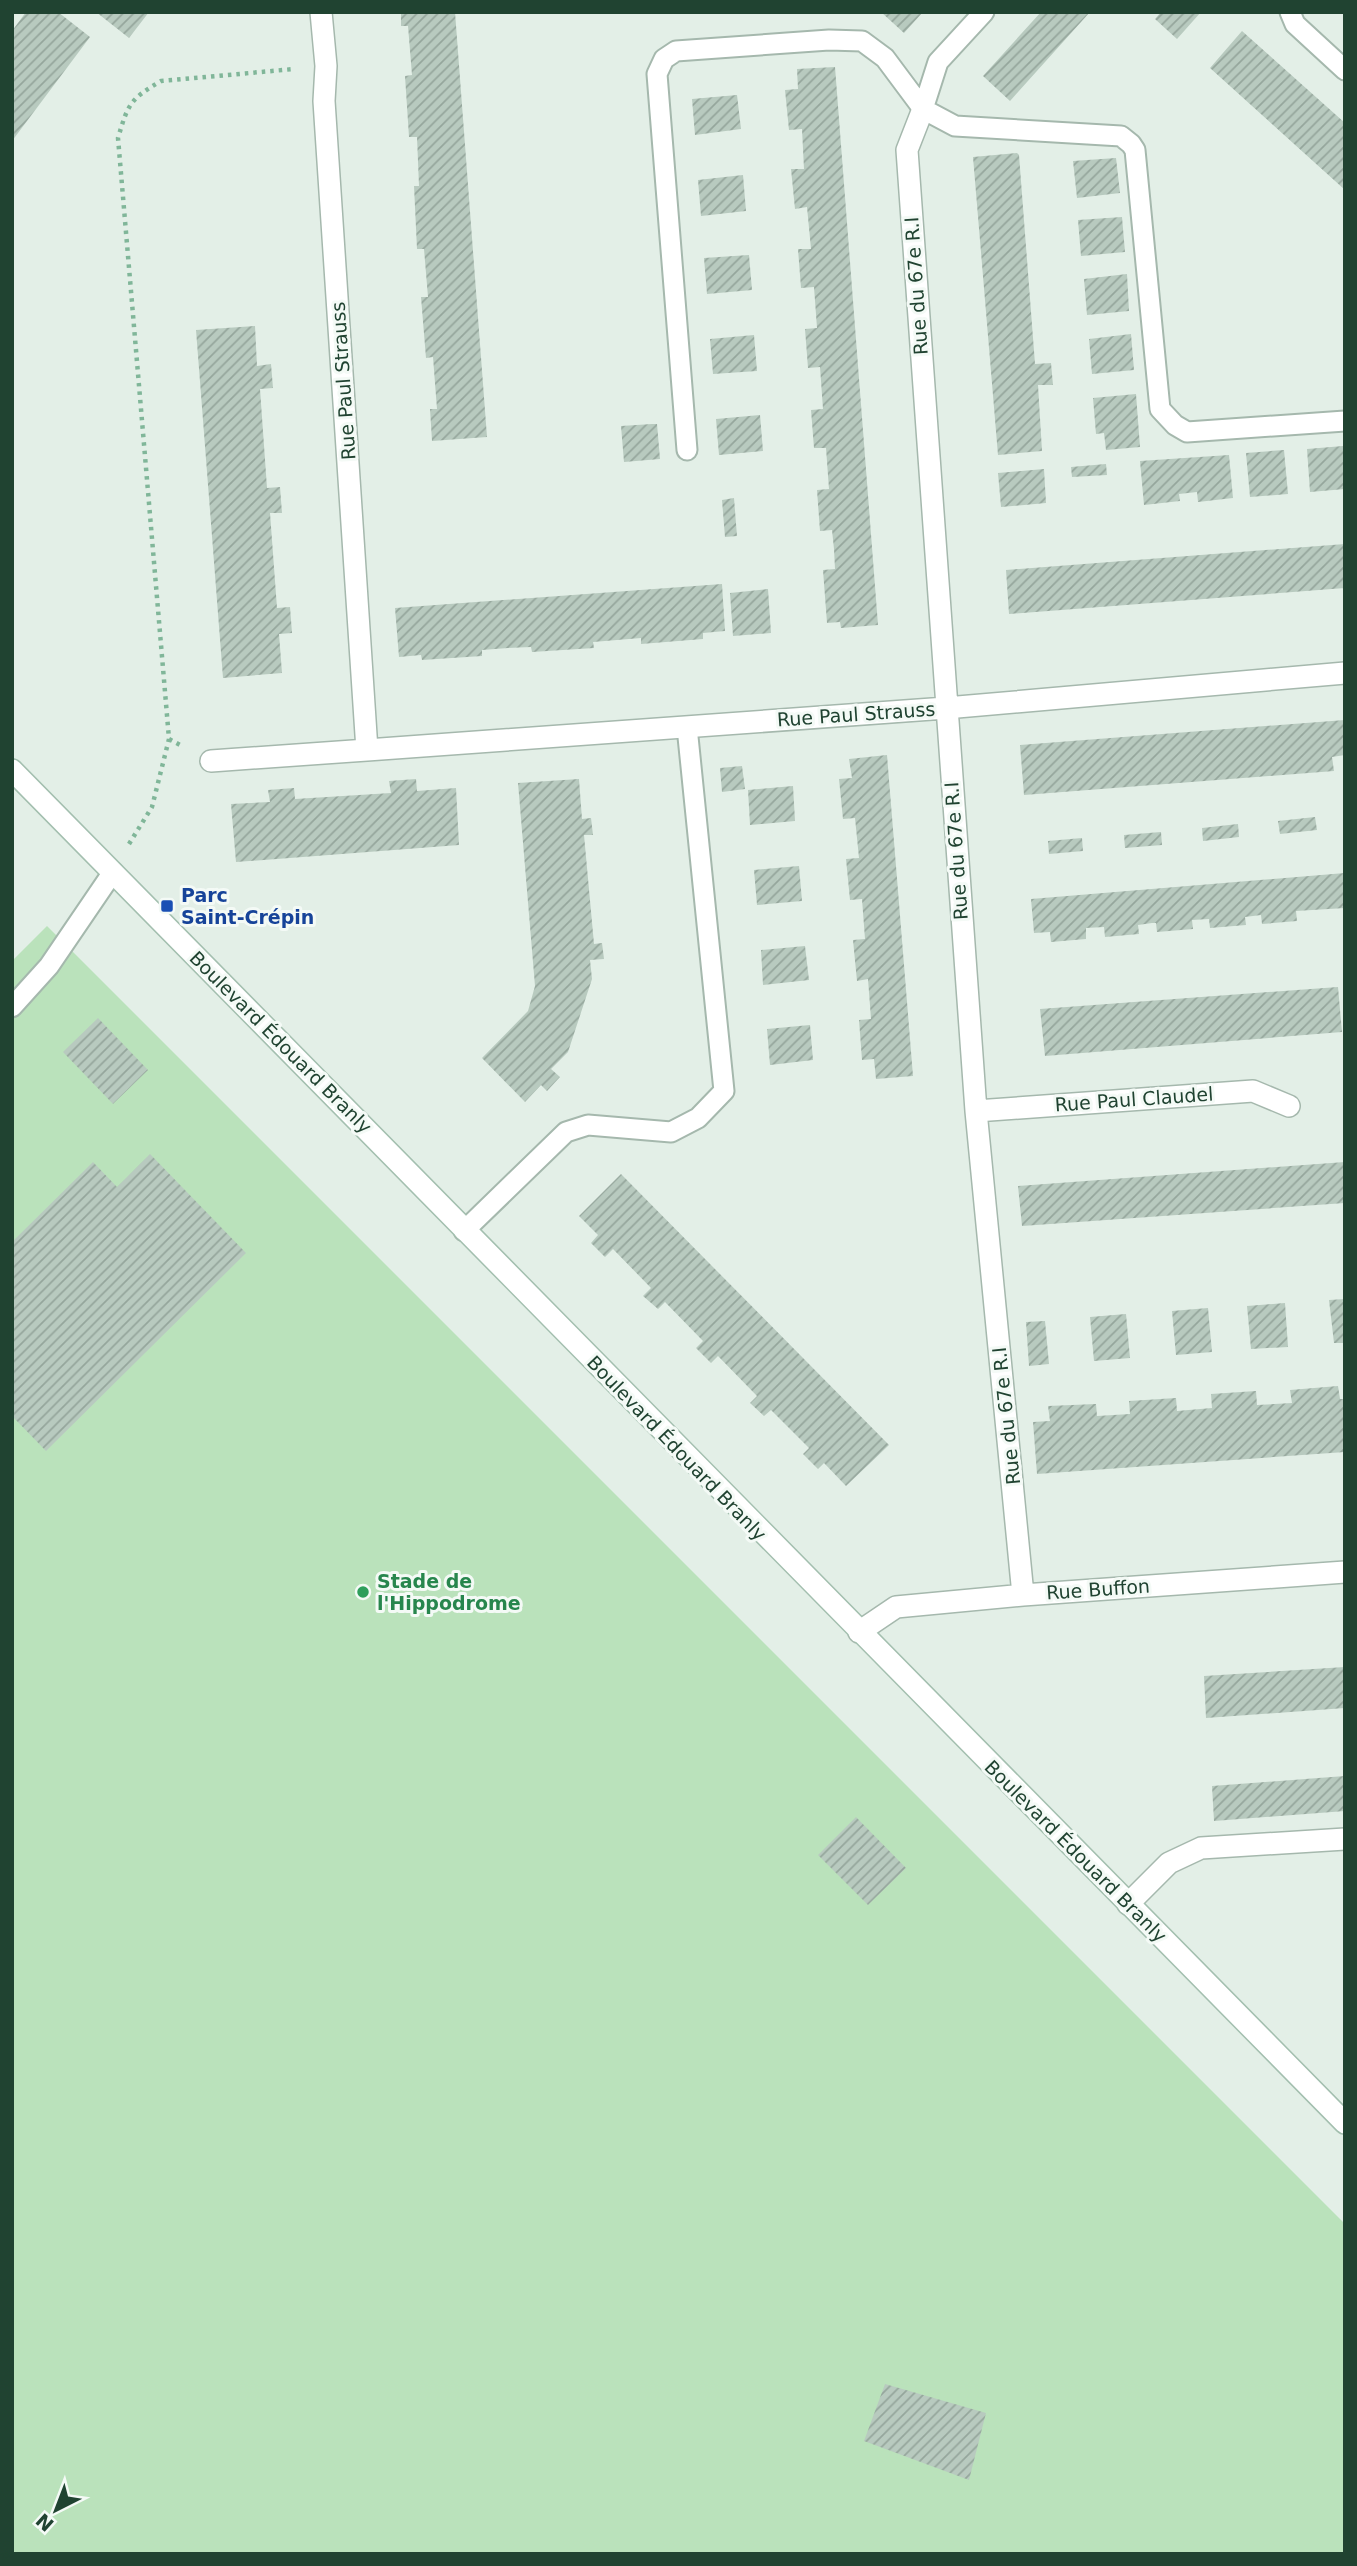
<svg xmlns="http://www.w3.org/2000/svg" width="1357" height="2566" viewBox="0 0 1357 2566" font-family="'DejaVu Sans',sans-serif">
  <defs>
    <pattern id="building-hatch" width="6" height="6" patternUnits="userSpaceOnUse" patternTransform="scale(1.75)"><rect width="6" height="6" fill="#b8cabf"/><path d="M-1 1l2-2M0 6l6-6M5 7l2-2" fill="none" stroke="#95a69c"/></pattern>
  </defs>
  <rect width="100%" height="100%" fill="#e3efe7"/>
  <path fill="#bae2bb" d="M47,926L1345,2224V2554H12V961Z"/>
  <path fill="url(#building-hatch)" d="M26,12H58L90,37L12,141V31Z
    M96,12H149L129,38Z
    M401,12H455L487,437L432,441L430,409H437L433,357L426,358L421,297H428L424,249H417L414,186H419L417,137H409L405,76L412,75L408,26H401Z
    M881,12H923L904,33Z
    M1041,12H1090L1010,101L983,76Z
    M1161,12H1201L1177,39L1155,19Z
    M1242,31L1345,123V190L1210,68Z
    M835,67L878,625L841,628L840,622L827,623L823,570L835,569L834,549L832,530L820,531L817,490L829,489L826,448H814L811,410L823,409L820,367L808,368L805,329L817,328L814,287L801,288L798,249H811L807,207L795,209L791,169H804L802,129L789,130L785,90L798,89L797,69Z
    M737,95L741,129L695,135L692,99Z
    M1017,153L1019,155L1035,364L1051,363L1053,385H1038L1042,451L998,455L973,157Z
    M1116,158L1120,193L1077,198L1073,161Z
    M743,175L746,211L701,216L698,180Z
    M1122,217L1125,252L1081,256L1078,220Z
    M749,255L752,290L707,294L704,258Z
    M1127,274L1129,311L1087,315L1084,279Z
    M255,326L257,366L271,364L273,388L260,389L267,488L280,487L282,513H270L277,608L290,607L292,633L279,634L282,673L223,678L196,330Z
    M1131,334L1134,370L1092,374L1089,339Z
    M754,335L757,371L713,374L710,339Z
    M1136,394L1140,447L1106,450L1104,433L1096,434L1093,398Z
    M760,415L763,451L719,455L716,419Z
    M652,424H657L660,459L624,462L621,426Z
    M1343,446L1345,489L1310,492L1307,449Z
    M1284,450L1288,494L1250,497L1246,453Z
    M1229,455L1233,498L1198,502L1197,492L1179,494L1180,501L1144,505L1140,461Z
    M1106,464L1107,475L1072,477L1071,467Z
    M1044,469L1046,503L1001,507L998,473Z
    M734,498L737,536L725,537L722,500Z
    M1345,544V588L1009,614L1006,570Z
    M722,584L725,631L703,633V639L641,644V638L593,642L594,648L532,652L531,647L508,648L482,650V656L422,660L421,655L399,657L395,608Z
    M768,589L771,633L733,636L730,593Z
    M1345,720V755L1332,757L1334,771L1024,795L1020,745Z
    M887,755L913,1076L876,1079L874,1059L862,1060L859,1020L871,1019L868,979L857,981L853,940L865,939L862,899L850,900L846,859L859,858L855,818L843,819L839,779L852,778L849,759Z
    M742,766L745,789L722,792L720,768Z
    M416,779L417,791L456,788L459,845L236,862L231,804L270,802L268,790L294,788L295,799L391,793L389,781Z
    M579,779L582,819L591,818L593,835H584L594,944L602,943L604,959L590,960L592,979L568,1052L551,1069L560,1077L547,1091L541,1085L525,1102L482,1058L528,1011L535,986L518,783Z
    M793,786L795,821L750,825L748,790Z
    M1315,817L1317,830L1280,834L1278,821Z
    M1238,824L1239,837L1203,841L1202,828Z
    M1161,832L1162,845L1125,848L1124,835Z
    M1082,838L1083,851L1049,854L1048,841Z
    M799,866L802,901L757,905L754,870Z
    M1345,873V908L1296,911L1297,921L1262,924L1261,915L1245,917L1246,925L1210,928L1209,919L1192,920L1193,929L1157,932L1156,923H1152L1138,925L1139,934L1105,937L1104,927L1086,928V939L1051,942L1050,932L1034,933L1031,899Z
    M805,946L809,980L763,985L761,950Z
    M1338,987L1342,1032L1045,1056L1040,1009Z
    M98,1018L148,1070L113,1104L63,1052Z
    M810,1025L813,1060L770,1065L767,1029Z
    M150,1154L246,1253L46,1451L12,1416V1242L93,1162L117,1187Z
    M1345,1162V1203L1022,1226L1018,1186Z
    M621,1174L889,1445L846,1486L824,1463L818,1469L803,1454L809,1448L771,1410L764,1416L750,1403L757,1396L718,1356L711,1363L696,1348L703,1341L665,1302L658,1309L643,1296L651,1288L613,1249L605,1257L591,1243L598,1235L579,1216Z
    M1345,1299V1343H1334L1329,1300Z
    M1285,1303L1288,1347L1251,1349L1247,1306Z
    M1208,1308L1212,1352L1176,1355L1172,1311Z
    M1126,1314L1130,1358L1094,1361L1090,1317Z
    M1045,1321L1049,1364L1029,1366L1026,1322Z
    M1338,1386L1340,1399H1345V1452L1037,1474L1033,1422L1050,1421L1048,1406L1096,1404L1097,1416L1130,1414L1129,1401L1176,1398L1177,1411L1212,1408L1211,1394L1256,1391L1257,1405L1292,1403L1290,1390Z
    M1345,1667V1708L1206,1718L1204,1676Z
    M1345,1776V1811L1214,1821L1212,1786Z
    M856,1817L906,1868L868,1905L818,1855Z
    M885,2384L986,2413L969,2480L864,2441Z"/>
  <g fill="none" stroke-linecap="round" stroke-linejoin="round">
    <g stroke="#a5b8ad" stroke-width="23">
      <path id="lane" d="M1290,12L1295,24L1345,70
        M923,109L938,62L984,12
        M687,450L657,74L664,59L676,51L829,40L862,41L885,58L923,109L955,126L1121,136L1131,144L1135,150L1160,409L1175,425L1187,432L1345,421
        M12,1007L49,966L113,872
        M464,1231L566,1132L588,1125L671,1132L698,1118L724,1091L687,727"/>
    </g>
    <g stroke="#a5b8ad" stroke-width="24">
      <path id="street" d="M321,12L326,66L324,101L367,750L946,708L1345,673
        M923,109L907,150L976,1111L1023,1595
        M211,761L367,750
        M976,1111L1253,1091L1289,1106
        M859,1632L896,1607L1023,1595L1345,1572
        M1128,1904L1169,1863L1201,1848L1345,1839"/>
    </g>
    <g stroke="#a3bfaf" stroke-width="24">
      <path id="secondary" d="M12,770L1345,2123"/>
    </g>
    <path stroke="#80b699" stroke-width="4.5" stroke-dasharray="3.5 5" stroke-linecap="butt" d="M169,739L184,747
      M129,844L152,807L169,739L118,138C128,104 130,99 161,81L294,69"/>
    <use href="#lane" stroke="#fff" stroke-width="19"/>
    <use href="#street" stroke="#fff" stroke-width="21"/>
    <use href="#secondary" stroke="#fff" stroke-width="21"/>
  </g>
  <rect fill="#1a4fb4" stroke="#f4faf6" stroke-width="2.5" x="160" y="899" width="14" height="14" rx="3.5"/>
  <circle fill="#2e9e5b" stroke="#f4faf6" stroke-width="2.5" cx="363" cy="1592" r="7"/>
  <g text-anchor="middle" stroke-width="6" stroke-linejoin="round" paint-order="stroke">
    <g font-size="19" fill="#204331" stroke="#f4faf6">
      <text transform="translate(916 286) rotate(-94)" y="7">Rue du 67e R.I</text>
      <text transform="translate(343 381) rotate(-94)" y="7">Rue Paul Strauss</text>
      <text transform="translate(856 714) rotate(-4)" y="7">Rue Paul Strauss</text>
      <text transform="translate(956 851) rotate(-94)" y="7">Rue du 67e R.I</text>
      <text transform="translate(281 1042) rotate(45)" y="7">Boulevard Édouard Branly</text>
      <text transform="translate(1134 1099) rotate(-4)" y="7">Rue Paul Claudel</text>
      <text transform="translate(1006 1416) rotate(-96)" y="7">Rue du 67e R.I</text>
      <text transform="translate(677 1448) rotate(46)" y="7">Boulevard Édouard Branly</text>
      <text transform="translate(1098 1589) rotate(-4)" y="7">Rue Buffon</text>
      <text transform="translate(1076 1851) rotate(45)" y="7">Boulevard Édouard Branly</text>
    </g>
    <g font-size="19" font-weight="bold" fill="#164399" stroke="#f4faf6" text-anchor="start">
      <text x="181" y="902">Parc<tspan x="181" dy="22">Saint-Crépin</tspan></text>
    </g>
    <g font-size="19" font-weight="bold" fill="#27864d" stroke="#f4faf6" text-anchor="start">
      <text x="377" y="1588">Stade de<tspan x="377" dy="22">l'Hippodrome</tspan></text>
    </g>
  </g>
  <rect width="1357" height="2566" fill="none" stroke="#204331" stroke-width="28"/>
  <g transform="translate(56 2510) rotate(222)" stroke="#f4faf6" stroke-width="5" paint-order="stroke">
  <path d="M0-5L12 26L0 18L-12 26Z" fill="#204331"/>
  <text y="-10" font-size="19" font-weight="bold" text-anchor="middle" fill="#204331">N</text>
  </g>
</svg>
